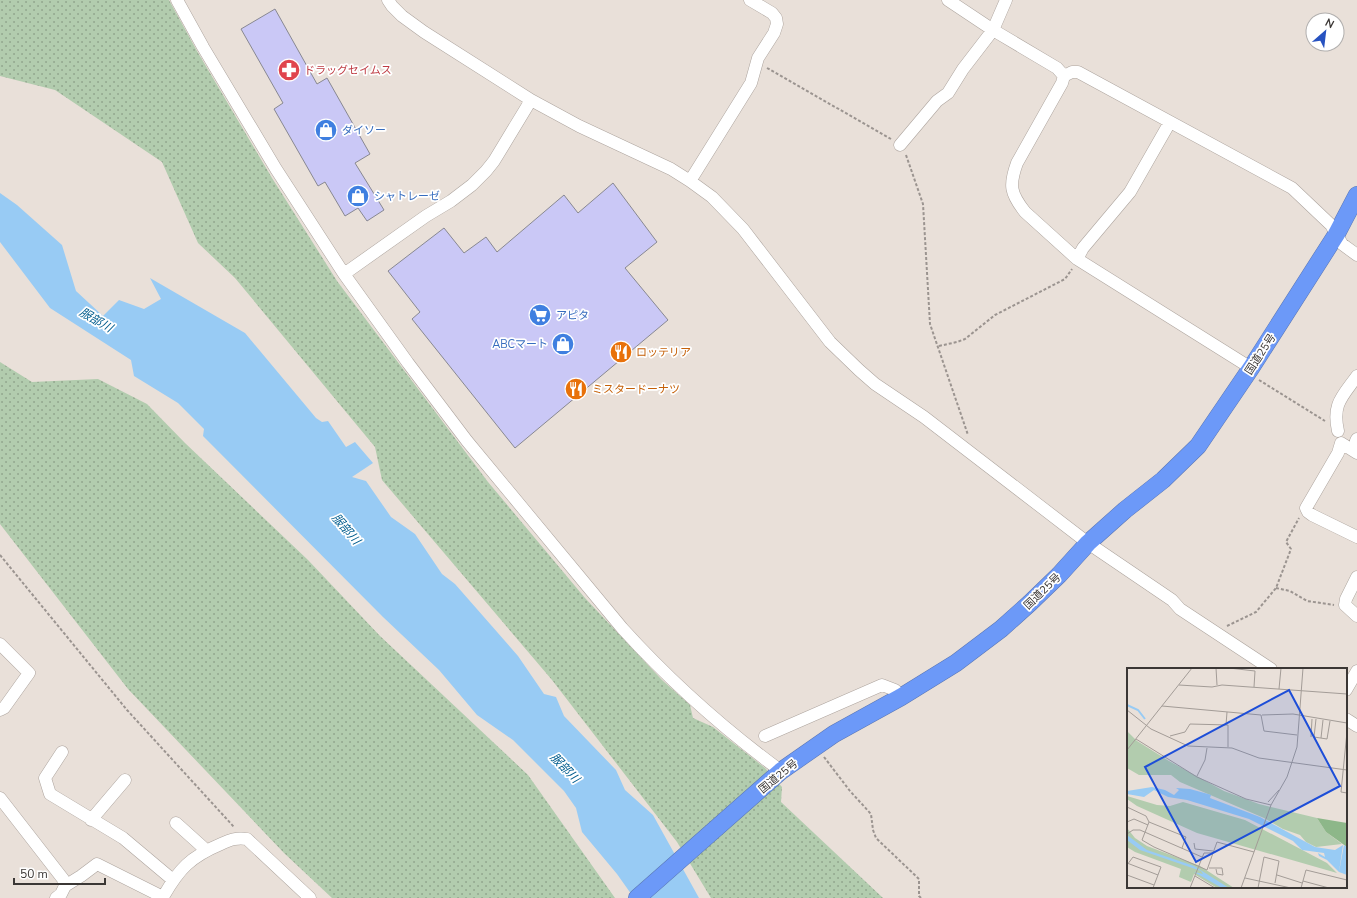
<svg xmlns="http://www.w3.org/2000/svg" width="1357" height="898" viewBox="0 0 1357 898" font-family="'Nunito Sans','Noto Sans JP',sans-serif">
  <defs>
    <pattern id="grass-dots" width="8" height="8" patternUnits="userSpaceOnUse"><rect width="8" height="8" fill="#b2ccae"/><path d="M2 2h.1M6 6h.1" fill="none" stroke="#92a68e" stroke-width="1.8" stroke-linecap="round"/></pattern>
  </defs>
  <rect width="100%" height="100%" fill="#e9e0d9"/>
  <path fill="url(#grass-dots)" d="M0,0H169L197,51L272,178L337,281L488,482L585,598L662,680L690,705L693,718L713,727L765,768L782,787L781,802L883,898H711L677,842L552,680L382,480L375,447L235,278L198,243L162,162L55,90L0,76Z
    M0,362L32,382L98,379L147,404L185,443L308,560L380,636L528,775L615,898H332L284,853L128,689L0,524Z"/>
  <path fill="#98cbf4" d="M0,193L17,205L62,245L76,291L103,316L119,300L144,309L161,299L150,278L245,333L316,418L322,422L328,421L346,447L355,442L373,463L352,477L366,481L391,517L415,534L442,574L455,584L518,656L544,694L556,697L564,716L616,770L625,790L653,815L699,898H634L617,874L582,832L576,808L564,791L513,740L477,715L439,670L383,617L203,436L204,429L178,403L134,376L131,360L50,308L0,242Z"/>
  <path fill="#cac8f6" stroke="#888891" d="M275,9L317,84L327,78L370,154L355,163L384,210L367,221L358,208L345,216L325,182L318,186L274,109L283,103L241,29Z
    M613,183L657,242L625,268L668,320L515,448L412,319L420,312L388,271L444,228L464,253L486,237L497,252L564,195L578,213Z"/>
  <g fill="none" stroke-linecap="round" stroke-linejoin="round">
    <g stroke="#ada49e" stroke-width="13">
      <path id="minor" d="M177,0L203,47L276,169L344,274L408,363L467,441L622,628C670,681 724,729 781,771
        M388,0L392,6L402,16L424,32L531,100L579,126L671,169L690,181L712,197L743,229L830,342L859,370L875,384L924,417L1088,543L1172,600L1180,609L1271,669
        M948,0L993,30L1057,68L1064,76L1062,83L1017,163C1009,185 1010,193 1025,212L1077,259L1251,368
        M1064,76L1072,72H1078L1292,188L1331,225L1342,244L1357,255
        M900,145L937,101L948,93L963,69L993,30L1006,0
        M690,181L751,83L758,58L774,33L777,24L776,18L772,13L750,0
        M1077,259L1083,248L1130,192L1170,122
        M344,274L426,216L451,201L472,185L486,171L494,161L531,100
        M1338,431C1332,404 1342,397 1357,376
        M1357,439L1356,441L1357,442
        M1357,453L1341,443L1338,453L1306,508L1308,512L1312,515L1357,537
        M1357,577L1346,599L1345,605L1357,616
        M0,644L29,673L4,708L0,710
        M1346,690L1357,671
        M1346,719L1357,726
        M765,736L882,685L895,690L901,697
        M62,752L45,778L50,794L123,838L173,880
        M0,798L63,879L65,886
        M91,820L125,780
        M176,823L206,850
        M56,898L61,894L65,886L81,876L97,864L163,897C179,869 190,857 221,844C230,840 237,837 247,839L310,898"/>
    </g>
    <g stroke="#5b77b4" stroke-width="18">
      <path id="highway" d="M637,898L781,771L834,734L901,697L956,663L1001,629L1030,603L1059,575L1088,543L1125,510L1163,480L1198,446L1251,368L1336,235L1357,195"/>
    </g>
    <path stroke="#9b9490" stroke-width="2" stroke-dasharray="3 2" stroke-linecap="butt" d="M767,68L891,139
      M906,155L923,204L930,324L968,435
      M939,346L957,342L965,339L995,315L1065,279L1072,269
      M1259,380L1325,421
      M0,555L127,710L234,827
      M1276,588L1290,591L1307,601L1334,605
      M1227,626L1256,612L1276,588L1291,549L1286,542L1299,518
      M824,757L850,791L871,814L873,830L876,838L919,879V896L921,898"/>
    <use href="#minor" stroke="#fff" stroke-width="12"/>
    <use href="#highway" stroke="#6c99f8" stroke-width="17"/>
  </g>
  <defs>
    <g id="pharmacy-disc" transform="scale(1.15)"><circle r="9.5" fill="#e0444e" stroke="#fff"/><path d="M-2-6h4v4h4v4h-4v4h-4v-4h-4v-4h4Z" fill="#fff"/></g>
    <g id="shop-disc" transform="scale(1.15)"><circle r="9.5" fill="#3f7fe0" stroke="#fff"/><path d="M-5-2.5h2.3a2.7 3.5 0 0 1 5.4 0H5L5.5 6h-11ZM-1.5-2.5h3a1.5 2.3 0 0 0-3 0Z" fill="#fff"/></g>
    <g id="supermarket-disc" transform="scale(1.15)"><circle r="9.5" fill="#3f7fe0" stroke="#fff"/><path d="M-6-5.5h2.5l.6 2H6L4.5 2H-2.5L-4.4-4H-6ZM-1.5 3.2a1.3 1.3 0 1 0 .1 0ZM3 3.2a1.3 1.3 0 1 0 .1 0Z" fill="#fff"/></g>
    <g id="restaurant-disc" transform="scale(1.15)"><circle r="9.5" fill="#e8710a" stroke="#fff"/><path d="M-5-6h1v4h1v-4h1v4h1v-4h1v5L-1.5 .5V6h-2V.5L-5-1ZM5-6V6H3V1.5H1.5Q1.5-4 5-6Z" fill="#fff"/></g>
  </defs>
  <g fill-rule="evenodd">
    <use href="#pharmacy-disc" x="289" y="70"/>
    <use href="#shop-disc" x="326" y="130"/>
    <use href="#shop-disc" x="358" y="196"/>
    <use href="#supermarket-disc" x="540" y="315"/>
    <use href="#shop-disc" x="563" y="344"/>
    <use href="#restaurant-disc" x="621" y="352"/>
    <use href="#restaurant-disc" x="576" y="389"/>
  </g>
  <g text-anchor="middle" stroke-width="3.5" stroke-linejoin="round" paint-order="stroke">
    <g font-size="11" fill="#be3a42" stroke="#fff" text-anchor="start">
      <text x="304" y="74">ドラッグセイムス</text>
    </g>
    <g font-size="11" fill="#366cbe" stroke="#fff" text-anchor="start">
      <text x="342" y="134">ダイソー</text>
      <text x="374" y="200">シャトレーゼ</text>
      <text x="556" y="319">アピタ</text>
      <text x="548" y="348" text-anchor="end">ABCマート</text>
    </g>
    <g font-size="11" fill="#c56008" stroke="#fff" text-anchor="start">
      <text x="636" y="356">ロッテリア</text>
      <text x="592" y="393">ミスタードーナツ</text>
    </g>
    <g font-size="11" fill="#3b3735" stroke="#fff">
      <text transform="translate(1260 354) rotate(-57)" y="4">国道25号</text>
      <text transform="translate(1042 591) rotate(-44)" y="4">国道25号</text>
      <text transform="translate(778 776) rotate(-39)" y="4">国道25号</text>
    </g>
    <g font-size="12" font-style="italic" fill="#025d8e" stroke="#fff">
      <text transform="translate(96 320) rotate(30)" y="4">服部川</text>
      <text transform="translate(346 529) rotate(49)" y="4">服部川</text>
      <text transform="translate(565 768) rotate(46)" y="4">服部川</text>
    </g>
  </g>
  <g transform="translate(1127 668)">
    <rect width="220" height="220" fill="#e9e0d9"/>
    <path d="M0,63L10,73L42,93L97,123L132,136L190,150L199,164L215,176L189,179L179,174L173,167L156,161L137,150L53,114L44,107H12L0,100ZM0,128L30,137L43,138L56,134L118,152L200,195L210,205L70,165L10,138L0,131Z" fill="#b2ccae"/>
    <path d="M190,150L220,155V179L199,164Z" fill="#8db789"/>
    <path d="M0,160L8,170L20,178L73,198L107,220H90L67,206L64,214L52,209L54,201L8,184L0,179Z" fill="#b2ccae"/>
    <path d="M25,119L38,122L47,127L52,122L49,120L63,121L81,126L84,127L83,130L133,149L188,179L208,182L216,177L212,204L200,192L192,188L191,185L198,189L197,185L175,182L166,173L122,151L60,132L41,129L27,122L17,129L0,126V123ZM0,167L20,182L67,198L102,220H95L67,204L76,206L74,203L13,182L0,172ZM217,177L220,179V207L212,204Z" fill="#98cbf4"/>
    <path fill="none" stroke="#98cbf4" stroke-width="2" d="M0,37L11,42L18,51"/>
    <path fill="none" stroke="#a39c97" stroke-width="1" d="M89,0L90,17M102,0L128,3L127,19M52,17L85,19L95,17L220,26M152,21L154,0M35,38L134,47L137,63L170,67M0,42L24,61L61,78L105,80L132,90L220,102M135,47L166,46L220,55M189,51L187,69L200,71L203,53M99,57L100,44M220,64L214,124L220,125M43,68L58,64L63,56L101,57V79M184,69L185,51M194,70L196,52M9,71L70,109L119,131L144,137M0,82L65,0M70,108L78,92L80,80M141,134L152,122M0,139L19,148L22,154L59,169L55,180M0,154L7,151L21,157M22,154L15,172L27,179L80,202L86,185M0,166L6,162H13L75,189M67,175L68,181L86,183M0,195L31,207M0,197L6,189L34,199L26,220M82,200H95L96,207L90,206L89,201M0,207L27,217M150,207L175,215M68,208L88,220M118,210L164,220M176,213L202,220M63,220L77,185H86L90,174L127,184M114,220L144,137L160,109L170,79L176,0M131,220L137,189L152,193L148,215M174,220L179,202L220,212"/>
    <path fill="#1d4ed8" fill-opacity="0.15" stroke="#1d4ed8" stroke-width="2" d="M162,22L213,118L69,194L18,99Z"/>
    <rect width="220" height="220" fill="none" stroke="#3b3735" stroke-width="2"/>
  </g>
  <g transform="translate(1325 32) rotate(28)"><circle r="19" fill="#ffffff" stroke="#b1afae"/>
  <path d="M0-3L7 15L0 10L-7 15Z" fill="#2752c0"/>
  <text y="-6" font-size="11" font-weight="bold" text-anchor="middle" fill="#3b3735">N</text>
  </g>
  <path d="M14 878v6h91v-6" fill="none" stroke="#3b3735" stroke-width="2"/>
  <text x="20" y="878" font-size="12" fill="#3b3735" stroke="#ffffff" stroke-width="3" paint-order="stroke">50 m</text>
</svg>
